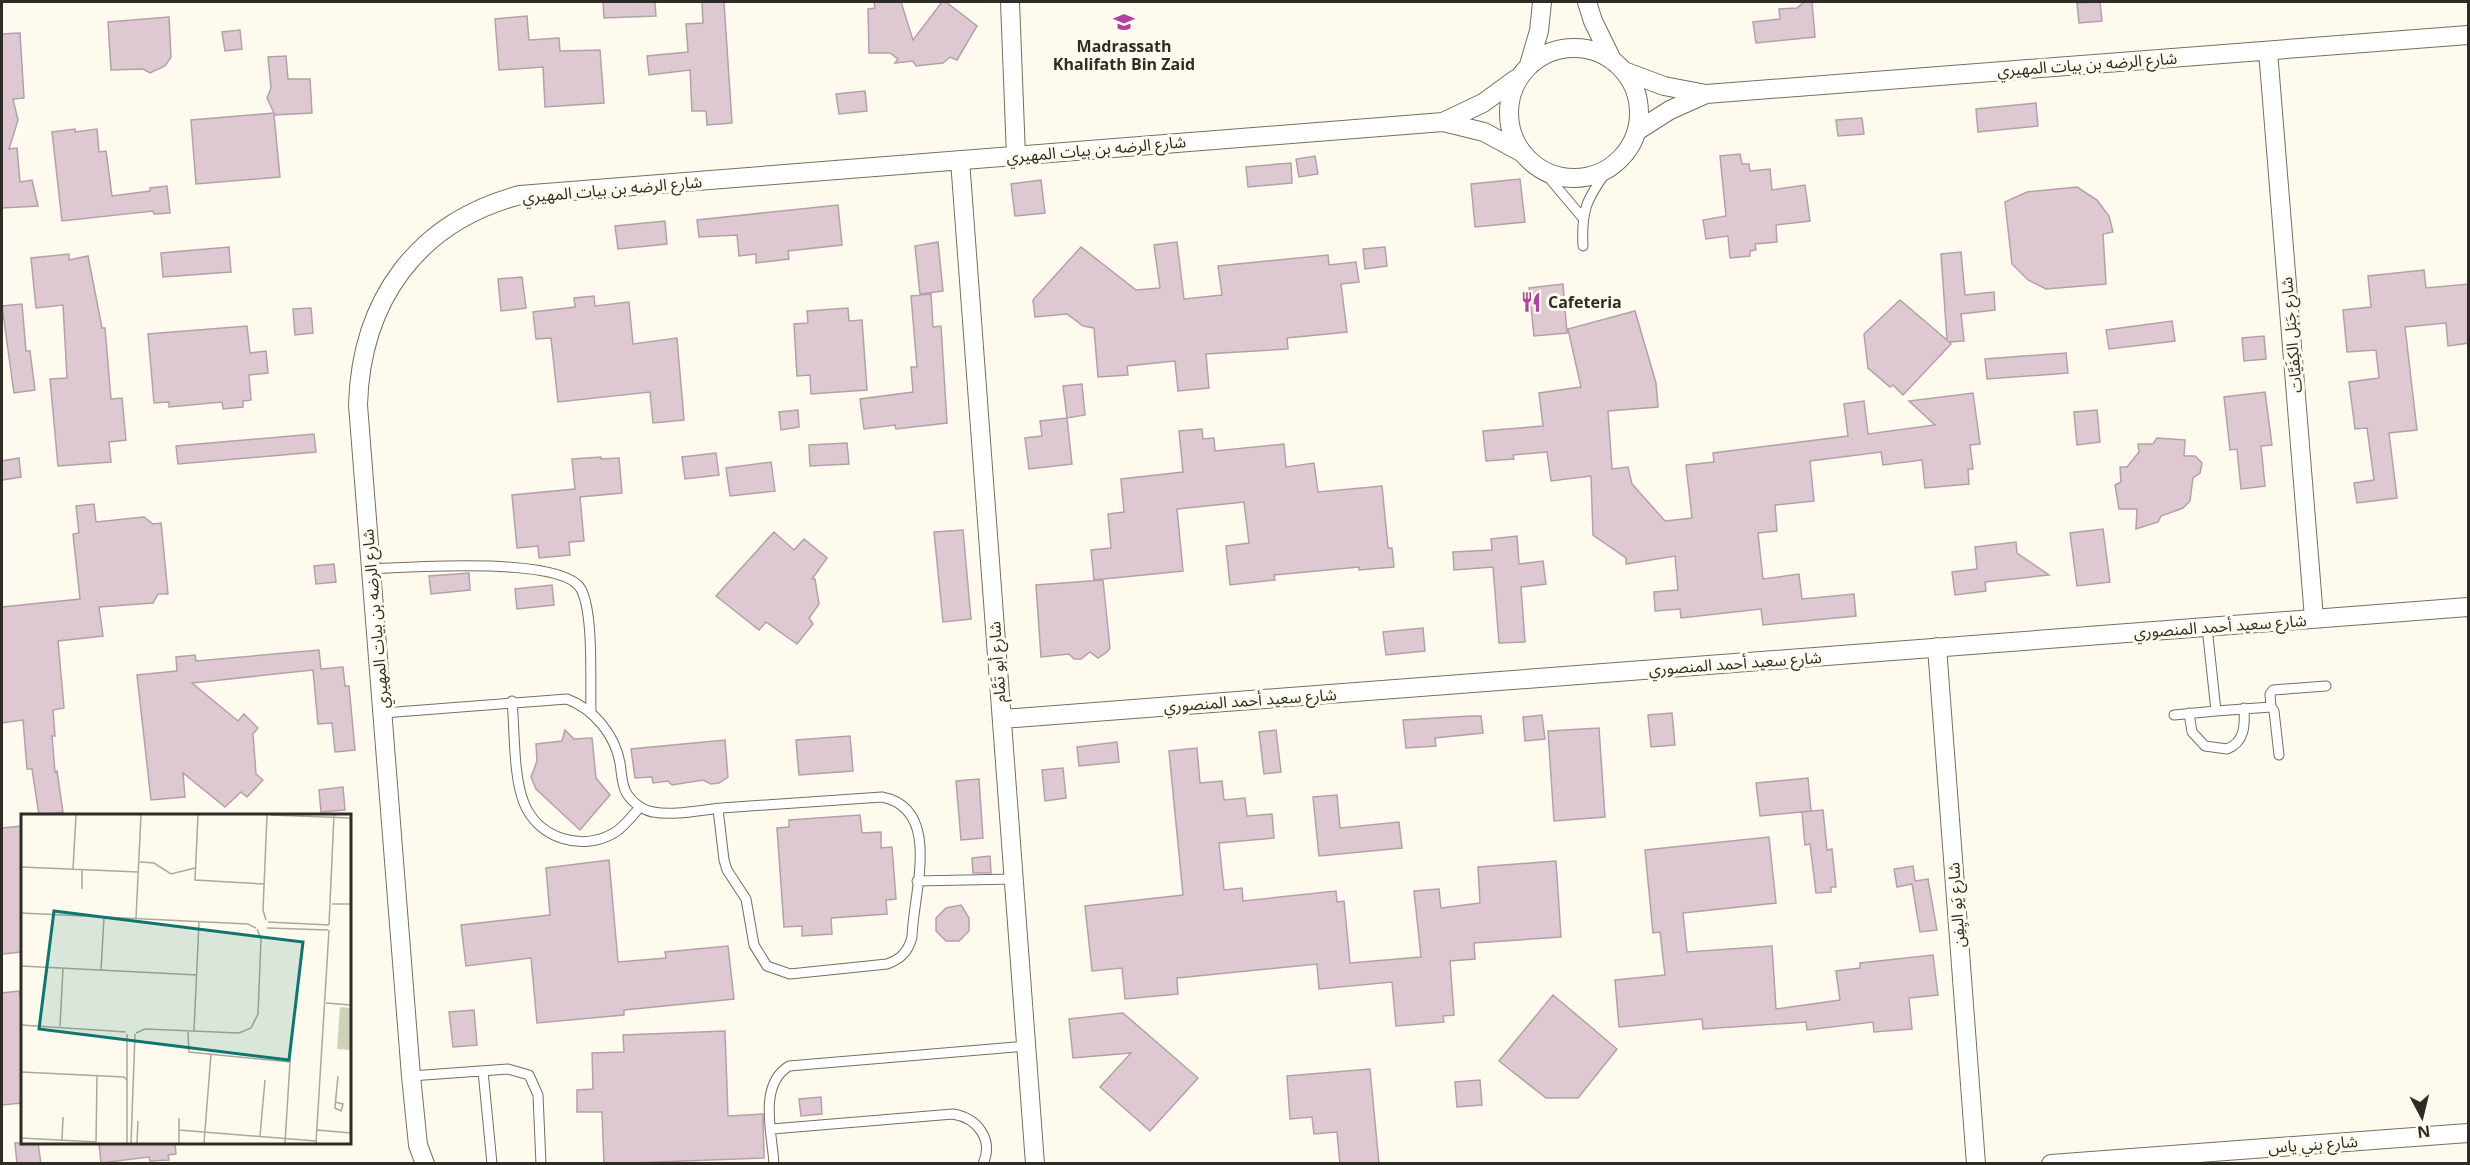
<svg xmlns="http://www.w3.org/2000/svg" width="2470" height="1165" viewBox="0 0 2470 1165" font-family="'Open Sans','Noto Sans Arabic',sans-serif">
  <rect width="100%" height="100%" fill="#fefaee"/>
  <path fill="#dec8d1" stroke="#b5a0a9" stroke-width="1.5" d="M603,2H655L656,16L604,18Z
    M702,2H724L732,123L707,125L706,111H692L690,70L649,75L647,56L688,52L686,24L703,23Z
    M874,2H901L913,40L942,2H946L977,26L957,60L950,57L943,63L916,66L913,61L895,63L898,59L890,53H869L868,9L875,8Z
    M1804,2H1812L1815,37L1756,43L1753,22L1780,19L1779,9L1797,8Z
    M2100,2L2102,21L2079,23L2077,3Z
    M527,16L529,40L559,38L560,51L600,50L604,103L545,107L543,67L499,70L495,19Z
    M169,17L171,57L165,66L150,73L143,69L111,70L108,22Z
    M240,30L242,49L225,51L222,32Z
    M20,33L24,98L13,99L18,120L9,149L17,148L20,182L32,180L38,206L2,208V34Z
    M286,56L288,79H310L312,113L274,115L280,177L196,184L191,120L274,113L267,98L271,88L268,57Z
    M865,91L867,111L839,114L836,94Z
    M2036,103L2038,126L1978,132L1976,109Z
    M1862,118L1864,134L1838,136L1836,120Z
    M75,129V132L97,129L99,152L106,151L112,196L150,191V188L167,186L170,213L154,214L153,211L62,221L52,132Z
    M1740,154L1742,164H1749L1750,171L1770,169L1772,190L1805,185L1810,221L1776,225L1777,242L1755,244L1756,250L1750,251V256L1730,258L1728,236L1706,239L1703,220L1726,216L1720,156Z
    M1315,156L1318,174L1299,177L1296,159Z
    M1291,163L1292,183L1248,187L1246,167Z
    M1520,179L1525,222L1475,227L1471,184Z
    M1041,180L1045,213L1015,216L1011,184Z
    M2077,187L2097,200L2109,216L2113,232L2103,234L2106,284L2046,289L2028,280L2012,264L2005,202L2027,192Z
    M838,205L842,245L788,251L789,259L756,263V254L739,256L737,235L699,237L697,220Z
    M665,221L667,244L618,249L615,226Z
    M938,242L943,291L920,294L915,246Z
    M1177,242L1184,299L1222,295L1218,266L1328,255L1329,265L1356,262L1359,282L1341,284L1347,332L1287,338L1288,349L1206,354L1209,388L1178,391L1175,361L1127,366L1128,375L1098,377L1094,328L1083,326L1067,314L1035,317L1033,300L1081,247L1136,290L1160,288L1154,245Z
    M229,247L231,272L163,277L161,253Z
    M1385,247L1387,266L1365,269L1363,249Z
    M1961,252L1965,295L1994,292L1995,310L1961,314L1964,341L1949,342L1951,344L1903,395L1893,385L1890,387L1868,368L1864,334L1900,300L1947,340L1941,254Z
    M69,254V260L88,256L102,328H105L111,399L122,398L126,440L109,442L111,462L58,466L50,379L67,378L63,305L36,308L31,258Z
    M2424,270L2426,288L2469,284V343L2448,346L2446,323L2405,327L2417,430L2389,433L2397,498L2357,503L2354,483L2374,480L2367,428L2355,429L2349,382L2379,378L2376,350L2347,352L2343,310L2371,307L2368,276Z
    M522,277L526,308L501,311L498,279Z
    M1563,284L1567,333L1534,336L1529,288Z
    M931,294L933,327L941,326L947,423L896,429L895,425L864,429L860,399L913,392L911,367H917L911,296Z
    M594,296L595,306L629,302L633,344L677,338L684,420L653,423L650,392L558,402L551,338L536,339L533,312L575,307L574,298Z
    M22,304L26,351H30L35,390L14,393L2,306Z
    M311,308L313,333L295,335L293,309Z
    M848,308L849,321L862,320L867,390L811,394L810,375L797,376L794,324L808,323L807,311Z
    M1635,311L1656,383L1658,407L1608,411L1612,469L1628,467L1632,484L1665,521L1692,518L1686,465L1714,462L1713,453L1848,436L1844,404L1864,401L1868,434L1935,425L1909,401L1973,393L1980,444L1970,445L1973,469H1968L1969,484L1925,488L1922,460L1883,465L1881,452L1810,461L1814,501L1775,505L1777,531L1758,533L1763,579L1799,574L1802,599L1854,594L1856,616L1763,625L1761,609L1681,618L1680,609L1655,611L1654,592L1678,590L1675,556L1626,564V558L1593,535L1591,476L1551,481L1547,452L1513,455L1514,459L1486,461L1483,431L1543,426L1539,393L1581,387L1568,329Z
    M2172,321L2175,341L2109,349L2106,330Z
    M247,326L250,353L266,351L268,373L249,375L251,400L243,401V407L223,409L222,402L169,407V402L154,403L148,334Z
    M2264,336L2266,359L2244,361L2242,338Z
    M2066,353L2068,373L1987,379L1985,359Z
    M1082,384L1085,415L1067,418L1063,386Z
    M2265,392L2272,445L2261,446L2265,486L2241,489L2237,449L2230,450L2224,397Z
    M798,410L799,427L781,430L779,412Z
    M2097,410L2100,442L2077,445L2074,412Z
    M1067,418L1072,464L1029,469L1025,438L1042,436L1040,421Z
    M1202,429L1203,439L1214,438L1215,451L1284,444L1286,467L1314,463L1318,492L1382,486L1388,548H1392L1394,567L1359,570V567L1274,575L1275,580L1230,585L1226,546L1249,543L1244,502L1177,509L1183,571L1094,580L1091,550L1111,548L1108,514L1124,512L1121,479L1183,472L1179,431Z
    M314,434L316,452L178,464L176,446Z
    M2157,438L2185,440L2184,456H2195L2202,463L2200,473L2193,478L2190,501L2183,508L2161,516L2158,522L2136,529L2137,509H2119L2115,485L2121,482L2120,467H2127L2139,452L2138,444H2153Z
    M847,443L849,464L810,466L809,445Z
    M716,453L719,475L685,479L682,457Z
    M601,457V459L619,458L622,493L580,497L584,541L569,542L570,555L539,558L538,546L517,548L512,495L575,489L572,459Z
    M19,458L21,477L2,480V461Z
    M771,462L775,491L730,496L726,468Z
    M94,504L96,522L144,517L153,524L161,523L168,594H158L153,603L99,607L103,636L58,641L64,708L53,710L55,736H52L55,772L57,771L63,812L39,815L32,769H27L23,720L2,723V607L80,599L73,534L79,533L76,506Z
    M2103,529L2110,582L2077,586L2070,533Z
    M963,530L971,619L943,622L934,532Z
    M774,532L794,550L804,539L827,558L812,579H815L819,604L809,618L813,624L797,644L766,622L759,630L716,596Z
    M1517,536L1519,564L1543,561L1546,584L1521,587L1525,642L1499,643L1493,567L1454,570L1453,552L1492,550L1491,539Z
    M2016,542L2017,553L2049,575L1985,582L1986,591L1955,595L1952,572L1977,569L1975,547Z
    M334,564L336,582L316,584L314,566Z
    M469,573L470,590L431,594L429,576Z
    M1103,580L1110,648L1107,652L1098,658L1090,652L1081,659H1074L1069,654L1041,657L1036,585Z
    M552,585L554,605L517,609L515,589Z
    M1423,628L1425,651L1386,655L1383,632Z
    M319,650L321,669L343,667L345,686H349L355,750L335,752L332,723L318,724L313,670L192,683L238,721L244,714L258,728L253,734L256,774L263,780L247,797L241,792L225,807L183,773L185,797L151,800L137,675L177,671L176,657L195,655L196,661Z
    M1672,713L1675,745L1651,747L1648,715Z
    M1542,715L1545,739L1525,741L1523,717Z
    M1471,716H1481L1483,733L1435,738L1436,746L1406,748L1403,720Z
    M1599,728L1605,817L1554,821L1548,731Z
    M565,730L574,739L592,738L596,778L610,795L580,830L536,789L531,777L537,761L536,744L562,741Z
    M1276,730L1281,772L1264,774L1259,732Z
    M850,736L853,771L799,775L796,740Z
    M725,740L728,777L719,783L711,784L703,780L672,785L668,781L653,783L652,777L635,778L631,749Z
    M1117,742L1119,762L1079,766L1077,747Z
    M1197,748L1200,783L1222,781L1224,800L1245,798L1247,816L1272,814L1274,838L1219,843L1224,890L1242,888L1243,901L1336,891L1337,902L1344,901L1350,963L1421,957L1414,891L1439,889L1441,908L1480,903L1478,867L1556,861L1561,937L1474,943L1475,959L1450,961L1454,1015L1443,1016L1444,1022L1396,1026L1392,982L1319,989L1317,964L1177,978L1178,994L1125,999L1122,968L1092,971L1085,906L1183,895L1169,751Z
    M1063,768L1066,798L1045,801L1042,770Z
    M1808,778L1811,811L1760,816L1756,783Z
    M979,779L983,838L961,840L956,781Z
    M343,787L345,810L321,812L319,790Z
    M1337,795L1340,828L1399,822L1402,848L1319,856L1313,797Z
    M1823,810L1827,850L1832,849L1836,887H1831V892L1816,893L1810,844L1805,845L1802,812Z
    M860,815L862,833L881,832V848L892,847L896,899L886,900L887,914L831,918L832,934L802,936V926L784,927L777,828L789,827V820Z
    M22,826V952L2,954V828Z
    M1769,837L1776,903L1683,913L1687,952L1772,946L1776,1009L1840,1000L1836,971L1860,968V963L1933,955L1938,995L1909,998L1912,1029L1874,1032L1873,1022L1807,1030L1806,1022L1703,1029L1702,1019L1619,1027L1615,980L1665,975L1660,932L1653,933L1645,850Z
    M990,856L991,873H973L972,858Z
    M609,860L618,962L666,958L665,952L728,946L734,999L624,1010V1015L537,1023L531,958L466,966L461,925L550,915L546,868Z
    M1913,866L1915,881L1928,879L1937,930L1920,932L1912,884L1897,887L1894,869Z
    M961,905L969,918V931L959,941H946L936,931V918L946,908Z
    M19,991L22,1003V1103L2,1105V993Z
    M1553,995L1617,1049L1578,1098H1546L1499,1061Z
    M474,1010L477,1045L453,1047L449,1012Z
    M1123,1013L1198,1078L1150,1131L1100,1087L1131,1053L1073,1058L1069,1019Z
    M725,1031L728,1116L763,1114L764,1158L604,1164L602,1112H577V1090L593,1089L592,1053L624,1052L623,1035Z
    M1370,1069L1379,1164H1340L1337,1132L1314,1134L1312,1117L1290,1119L1287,1076Z
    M1480,1080L1482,1105L1457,1107L1455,1082Z
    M821,1097L822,1114L801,1116L799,1099Z
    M15,1143H38L41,1164H17Z
    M99,1143H175L176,1154L168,1155L169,1160L150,1161L149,1157L101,1163Z"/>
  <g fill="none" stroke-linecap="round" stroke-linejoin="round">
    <g stroke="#756f5e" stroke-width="11">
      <path id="lane" d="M1544,172L1582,217
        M1583,246C1581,209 1587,199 1608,169
        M371,569C408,567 563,556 581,589C594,614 590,682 591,712
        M512,701C515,731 513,776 524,803C538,838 581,852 614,833C624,827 632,816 640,807
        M2271,707L2270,694L2273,690L2326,686
        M2216,711L2271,707L2274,711L2279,755
        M383,713L567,699C594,709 615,735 620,763C622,774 621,784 627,794C633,803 643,810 653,812C674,816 700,810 722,808C775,804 828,801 882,797C943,809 913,893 912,937C908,952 901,959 887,964L790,974L767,966L754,945L746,899L727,870L724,860L718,809
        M2189,713L2192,732L2205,746L2227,749C2245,742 2245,725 2244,708
        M2174,715L2216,711L2207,627
        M917,881L1014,879
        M483,1071L492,1164
        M411,1076L508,1069L529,1075L538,1095L541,1164
        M772,1129L953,1114C977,1118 994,1139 983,1164
        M774,1164C772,1132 758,1085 789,1066L1026,1046"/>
    </g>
    <g stroke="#756f5e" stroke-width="20">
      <path id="street" d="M1010,2L1016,156
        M1587,2L1593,21L1612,60
        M1509 113a65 65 0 1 1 130 0a65 65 0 1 1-130 0Z
        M2268,51L2314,618
        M1529,65L1539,31L1542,2
        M1624,71L1664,86L1706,94L2468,35
        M1443,122L1483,103L1516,79
        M1637,131L1670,110L1706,94
        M960,160L1035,1164
        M1937,647L1976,1164
        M1002,719L2468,607
        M425,1164L418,1145L411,1076L358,405C361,301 417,222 520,195L1443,122L1484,132L1521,152
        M2051,1164L2468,1133"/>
    </g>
    <use href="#lane" stroke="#fff" stroke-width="9"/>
    <use href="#street" stroke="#fff" stroke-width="18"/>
  </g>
  <defs>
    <g id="university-bare" transform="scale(1.62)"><path d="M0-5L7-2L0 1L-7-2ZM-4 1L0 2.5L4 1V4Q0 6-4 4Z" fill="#b343a0" stroke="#fefaee" stroke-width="2.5" paint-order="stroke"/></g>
    <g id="restaurant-bare" transform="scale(1.62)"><path d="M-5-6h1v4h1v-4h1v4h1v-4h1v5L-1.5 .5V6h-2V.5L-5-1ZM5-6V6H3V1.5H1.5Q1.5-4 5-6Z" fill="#b343a0" stroke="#fefaee" stroke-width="2.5" paint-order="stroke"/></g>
  </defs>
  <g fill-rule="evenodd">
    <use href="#university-bare" x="1124" y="22"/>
    <use href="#restaurant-bare" x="1531" y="302"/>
  </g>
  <g text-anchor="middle" stroke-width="6" stroke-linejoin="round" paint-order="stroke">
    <g font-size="16" font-weight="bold" fill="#2e2c24" stroke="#fefaee">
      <text x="1124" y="52">Madrassath<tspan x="1124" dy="18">Khalifath Bin Zaid</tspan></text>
      <text x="1548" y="308" text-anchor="start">Cafeteria</text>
    </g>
    <g font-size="16" fill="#2e2c24" stroke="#fefaee">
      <text transform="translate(2087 64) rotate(-4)" y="6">شارع الرضه بن بيات المهيري</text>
      <text transform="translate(1096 149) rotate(-5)" y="6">شارع الرضه بن بيات المهيري</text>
      <text transform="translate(612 189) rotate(-5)" y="6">شارع الرضه بن بيات المهيري</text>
      <text transform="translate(2291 335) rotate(-95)" y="6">شارع جَبَل الكِفَيَّات</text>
      <text transform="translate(375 619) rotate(-95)" y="6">شارع الرضه بن بيات المهيري</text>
      <text transform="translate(2220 626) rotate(-4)" y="6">شارع سعيد أحمد المنصوري</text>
      <text transform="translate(997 662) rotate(-94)" y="6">شارع أبو تَمَّام</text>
      <text transform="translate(1735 663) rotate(-4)" y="6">شارع سعيد أحمد المنصوري</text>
      <text transform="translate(1250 700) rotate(-4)" y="6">شارع سعيد أحمد المنصوري</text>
      <text transform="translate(1956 905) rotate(-94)" y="6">شارع يَو اليِفِن</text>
      <text transform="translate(2313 1144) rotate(-4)" y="6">شارع بني ياس</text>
    </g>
  </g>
  <g transform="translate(21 814)">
    <rect width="330" height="330" fill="#fefaee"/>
    <path d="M319,193L330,194V236L316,235Z" fill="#ced2b9"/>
    <path fill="none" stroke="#aba89d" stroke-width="1.5" d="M177,1L174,66L243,70M250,1L330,4M119,48L133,49L150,60L174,54M0,53L117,58M52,55L55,1M61,75V55M311,90H330M0,99L227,110L235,114M115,104L120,1M245,106L242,96L246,1M247,108L308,111M308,111L313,1M246,114L307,116M0,152L176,161M80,156L83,103M305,189L330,191M0,211L105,218M39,212L42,154M173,217L178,108M167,218L168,238L269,248L264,329M115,219L124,215L218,219L230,214L237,200L240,125L236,115M0,258L103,263L107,267M314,288L322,290L320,297L314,294V293L317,262M158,316L295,327M296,316L330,319M239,322L244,266M0,324L75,328M41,326L42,303M75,329L76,261M106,329V220M110,329L114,220M116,329L117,307M158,329V304M183,329L190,240M295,329L308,116"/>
    <path fill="#0f766e" fill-opacity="0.15" stroke="#0f766e" stroke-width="3" d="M33,97L282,128L268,246L18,215Z"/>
    <rect width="330" height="330" fill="none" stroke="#2e2c24" stroke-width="3"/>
  </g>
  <rect width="2470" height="1165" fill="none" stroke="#2e2c24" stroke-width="6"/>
  <g transform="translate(2422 1117) rotate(173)" stroke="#fefaee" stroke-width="4.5" paint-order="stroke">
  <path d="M0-4.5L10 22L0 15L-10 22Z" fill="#2e2c24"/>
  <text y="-9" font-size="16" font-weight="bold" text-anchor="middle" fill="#2e2c24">N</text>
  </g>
</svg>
